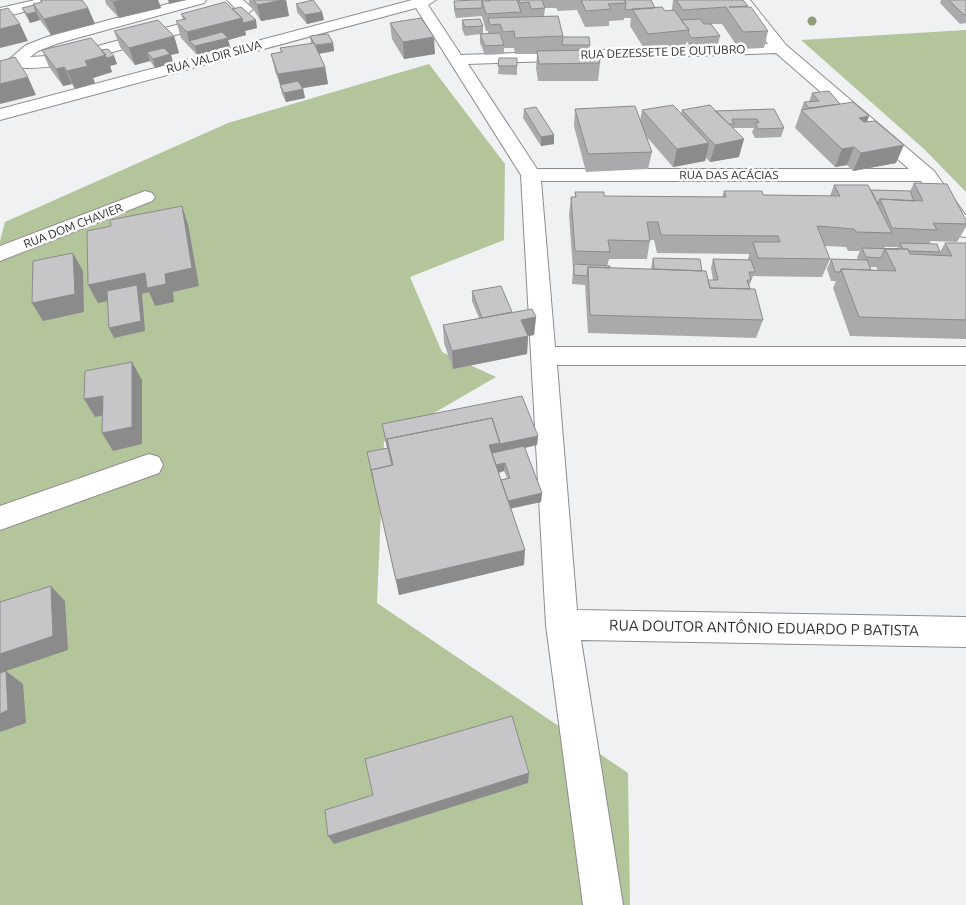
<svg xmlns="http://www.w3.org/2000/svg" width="966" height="905" viewBox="0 0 966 905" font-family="Ubuntu,sans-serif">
  <rect width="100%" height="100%" fill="#f0f1f3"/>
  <path fill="#b4c59c" d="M966,30V192L924,149L801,40Z
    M429,64L505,164L504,240L410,277L442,352L496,377L384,442L377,603L628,773L630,905H0V241L5,222L228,123Z"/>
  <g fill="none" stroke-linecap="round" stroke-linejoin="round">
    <g stroke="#8d8d8f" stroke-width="2">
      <path id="minor" d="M35,0H61L59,3L0,18V8Z
        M182,0H206L204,3L59,43L38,51L30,57L64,55L236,9L227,0H243L253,9L245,16L65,65C47,67 26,70 8,66L6,62L26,45L47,37Z
        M412,0H436L428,5L461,55L768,44L735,0H750L786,45L934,171L966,216V237L958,236L921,181H541L555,347H966V365H557L577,610L966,617V647L581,640L623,905H583L546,625L521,175L416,8L0,120V109ZM776,53L909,169H537L468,64Z
        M145,191L152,193L155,197L152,201L0,261V246Z
        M149,454L159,457L163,465L159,473L0,530V506Z"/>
    </g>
    <use href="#minor" fill="#fff" fill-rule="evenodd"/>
  </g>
  <circle fill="#919d7c" cx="812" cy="21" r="4.5"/>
  <path fill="#aaaaac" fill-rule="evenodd" d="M40,0H82L88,8L95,24L51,35L40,20L30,23L26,16L22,8L34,5L41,2Z
    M105,0H158L161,8L119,18L106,4Z
    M249,0H286L289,16L261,21L249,3Z
    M485,0H651L655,8L665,11L672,10L673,0H743L748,6V7L768,31L764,48L739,49L722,24H711L720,36L718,44L690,47L687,41L685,47L645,50L630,26L631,18H624V20L609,21V26L585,27L577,10L558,11L556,8H545L544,16H558L563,37L590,45L589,50L600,63L598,81H538L536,68L537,54H515L514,48H504V54L485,55L480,43V34L465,36L462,29V20L483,26V34H488V31H486L482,16L456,18L454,10V1H485Z
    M941,0H966V23L960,24L940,3Z
    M296,4L322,12L324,20L307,24L297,12Z
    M232,9L257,28L245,31L246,35L228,40L230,46L197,55L181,38L176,21L183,20L181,14Z
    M390,23L435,54L404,59L392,39Z
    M114,31L174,36L179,53L171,55L173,63L155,68L150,61L135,65L120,47Z
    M310,36L333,43L334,51L319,54L325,67L328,84L303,88L305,98L286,102L282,94L280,85L275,71L271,54L281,52L280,48L311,44Z
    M42,50H101L114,56L117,64L110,66L112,72L93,78L95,83L75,89L72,84L63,86L49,67Z
    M499,58H517V75L498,74Z
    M812,93L869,116L867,122L896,163L853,171L847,165L835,167L795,128L804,102H809Z
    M524,109L554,135V144L541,146L523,118Z
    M575,109L640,121L642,110L681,113L682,110L715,111L774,109L784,128L781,137L755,138L752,132L754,128H733L739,157L710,162L706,158L705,161L673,167L646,136L652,152L648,169L586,172L574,126Z
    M914,183L966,220V227L957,242L931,241L929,244L940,252L945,243H966V339L850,336L833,288L836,281H831L827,269L831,259L858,260L857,257L860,251H848L846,247L825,246L830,259L822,277L753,276L749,286L763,320L756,338L588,333L585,285L572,284L573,270L569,215L571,197H575V192L604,196L722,197L724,191L763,195L830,196L834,185L871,190L910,191ZM650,240H654L657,253L749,254L748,260L713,259L711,268L713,280H708L702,271L653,258L651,269L610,268L607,266L609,259H647ZM885,247H898L897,249L884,248ZM870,267H876L878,270H871Z
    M472,291L512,312L536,317L534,335L528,336L527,354L453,369L444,343L443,325L479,318L472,301Z
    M382,424L538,436L537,445L525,448L542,493L541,502L511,508L524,565L399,595L367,452L387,448ZM504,471L507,478L501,480L499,473Z"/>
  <path fill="#8b8b8c" d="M122,0H158L161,8L119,18L113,2Z
    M168,0H187L169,4Z
    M283,0H286L289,16L261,21L257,5Z
    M88,8L95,24L51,35L44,19Z
    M36,12L40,20L30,23L27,14Z
    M322,12L324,20L307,24L305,15Z
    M242,18L256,20L257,28L245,31L246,35L228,40L230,46L197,55L195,46L189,41L187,32Z
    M20,24L28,41L0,48V29Z
    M174,36L179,53L171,55L173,63L155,68L153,59L147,52L150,61L135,65L129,48Z
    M434,37L435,54L404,59L403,42Z
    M333,43L334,51L316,54L315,46Z
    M106,55L114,56L117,64L110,66L112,72L93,78L95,83L75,89L67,71L85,61Z
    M64,67L72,84L63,86L56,69Z
    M325,67L328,84L284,91L281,88L278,74Z
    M28,77L36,95L0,104V84Z
    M303,89L305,98L286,102L284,93Z
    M869,116L862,134L859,118Z
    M554,135V144L541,146V137Z
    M744,139L739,157L710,162L715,145Z
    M709,143L705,161L673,167L677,149Z
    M904,145L896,163L853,171L861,153Z
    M854,147L847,165L835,167L842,149Z
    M182,206L188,224L199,286L173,292L174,302L155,306L149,292L142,294L145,331L114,338L109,328L138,295L98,303L88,285L145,273L165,274Z
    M73,253L83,271L84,312L43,321L32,303Z
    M536,317L534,335L528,336L527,354L453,369L452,351L521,320Z
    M132,362L142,380V444L113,451L102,433Z
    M103,396L114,413L95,417L84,399Z
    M538,436L537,445L500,453L492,461L489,445Z
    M505,463L504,471L493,474V465Z
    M542,493L541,502L505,510L506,501Z
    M525,550L524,565L399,595L396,580Z
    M51,586L65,601L68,650L0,673V654Z
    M6,671L23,684L26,723L0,732V714Z
    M529,773L528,783L334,844L328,836Z"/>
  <path fill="#c6c6c8" stroke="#8b8b8c" d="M41,0H82L88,8L44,19L33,4L42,2Z
    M111,0H122L113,2Z
    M254,0H283L257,5Z
    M313,0L322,12L305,15L296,4Z
    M475,0H483V1H482V8L455,9L454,1Z
    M490,0H517L521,12L486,14L482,1H490Z
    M519,0H542L545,8L531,9L529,2L520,3Z
    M581,0H624L626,3L608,4L611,9L586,11Z
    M624,0H651L655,8L625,10L626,3Z
    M676,0H743L748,6L729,7H751L768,31L743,32L726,7L683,10Z
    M949,0H966V15H964Z
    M225,2L242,18L187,32L176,21L186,19L181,14Z
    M34,5L36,12L27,14L22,8Z
    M241,7L256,20L243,23L242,18L232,9Z
    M662,7L665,11L674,10L689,30L648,34L632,9Z
    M8,8L20,24L0,29V10Z
    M558,16L563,36L515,38L514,31L503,32L500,24L490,25L488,18Z
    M421,18L434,37L403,42L390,23Z
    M480,19L483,26L465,27L462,20Z
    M700,19L704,24H711L720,36L692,38L688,33L689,30L681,20Z
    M158,20L174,36L129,48L114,31Z
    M222,32L228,38L195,46L189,41Z
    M500,33L504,45L485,46L480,34Z
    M328,34L333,43L315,45L310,36Z
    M563,37H589L590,45H562Z
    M91,38L106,55L85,61L88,66L67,71L64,67L56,69L42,50Z
    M314,43L325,67L278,74L271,54L282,52L280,48Z
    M164,48L170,54L153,59L147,52Z
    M108,49L114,56L107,58L101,50Z
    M596,50L600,63L539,64L537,51Z
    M15,57L28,77L0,84V61Z
    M499,58H517V66H498Z
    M298,81L303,89L284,93L280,85Z
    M829,91L840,104L809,108L804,102L819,101L812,93Z
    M853,102L869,116L859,118L864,122L875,121L904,145L861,153L854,147L842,149L801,110Z
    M673,105L709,143L677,149L642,110Z
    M710,105L744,139L715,145L682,110Z
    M635,106L652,152L588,154L575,109Z
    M536,107L554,135L541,137L524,109Z
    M774,109L784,128L758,129L755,123H759L757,119H732L734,124H729L715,111Z
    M914,183L947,184L966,220V224L933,223L937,230L892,228L880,199L923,201Z
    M834,185H868L892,233L856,232L854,229L817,226L830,259L758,258L753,242H780L778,236L661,235L658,222H647L650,241L608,240L610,252L575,251L571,197H576L575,192H604V196L726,197L724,191H762L763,195L840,196Z
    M871,190L910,191L914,201L880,199L878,204Z
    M182,206L192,268L165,274L166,284L147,288L145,273L88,285L87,231L111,226L110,220Z
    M900,243L937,244L940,252L909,251L908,249H903Z
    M945,243H966V320L859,317L841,269L896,271L885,249H908L910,254L952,256Z
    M862,248L899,249H885L881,258L866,257Z
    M73,253L75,294L32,303L33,261Z
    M653,258L700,259L702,271L654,269Z
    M713,259L751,260L755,272H749L751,280H747L750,289L710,288L708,280H718Z
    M831,259L867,260L871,270L841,269L840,272H835Z
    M574,264L610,266V268L588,267L587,276L574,275Z
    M588,267L706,271L710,288L755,289L763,320L590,315Z
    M137,285L141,321L109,328L107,291Z
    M501,286L512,312L482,318L472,291Z
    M532,309L536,317L521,320L528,336L452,351L443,325Z
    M132,362V427L102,433L103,396L84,399L85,371Z
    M522,396L538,436L500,444L492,418L387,439L388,448L382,424Z
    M492,418L500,443L489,445L525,550L396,580L371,470L393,465L387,439Z
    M524,446L542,493L508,501L501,480L510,478L505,463L496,465L492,453Z
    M388,448L392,465L371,470L373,478L367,452Z
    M51,586L53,636L0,654V602Z
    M6,671L8,710L0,714V673Z
    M512,716L529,773L328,836L325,810L373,795L365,759Z"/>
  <g text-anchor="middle" stroke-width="5" stroke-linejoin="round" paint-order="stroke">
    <g font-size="12" fill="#2d2d2e" stroke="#fefeff">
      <text transform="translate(663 52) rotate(-2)" y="4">RUA DEZESSETE DE OUTUBRO</text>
      <text transform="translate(214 57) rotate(-15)" y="4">RUA VALDIR SILVA</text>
      <text x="729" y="179">RUA DAS ACÁCIAS</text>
      <text transform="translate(73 226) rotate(-21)" y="4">RUA DOM CHAVIER</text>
    </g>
    <g font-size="15" fill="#2d2d2e" stroke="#fefeff">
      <text transform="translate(764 628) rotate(1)" y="5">RUA DOUTOR ANTÔNIO EDUARDO P BATISTA</text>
    </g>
  </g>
</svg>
